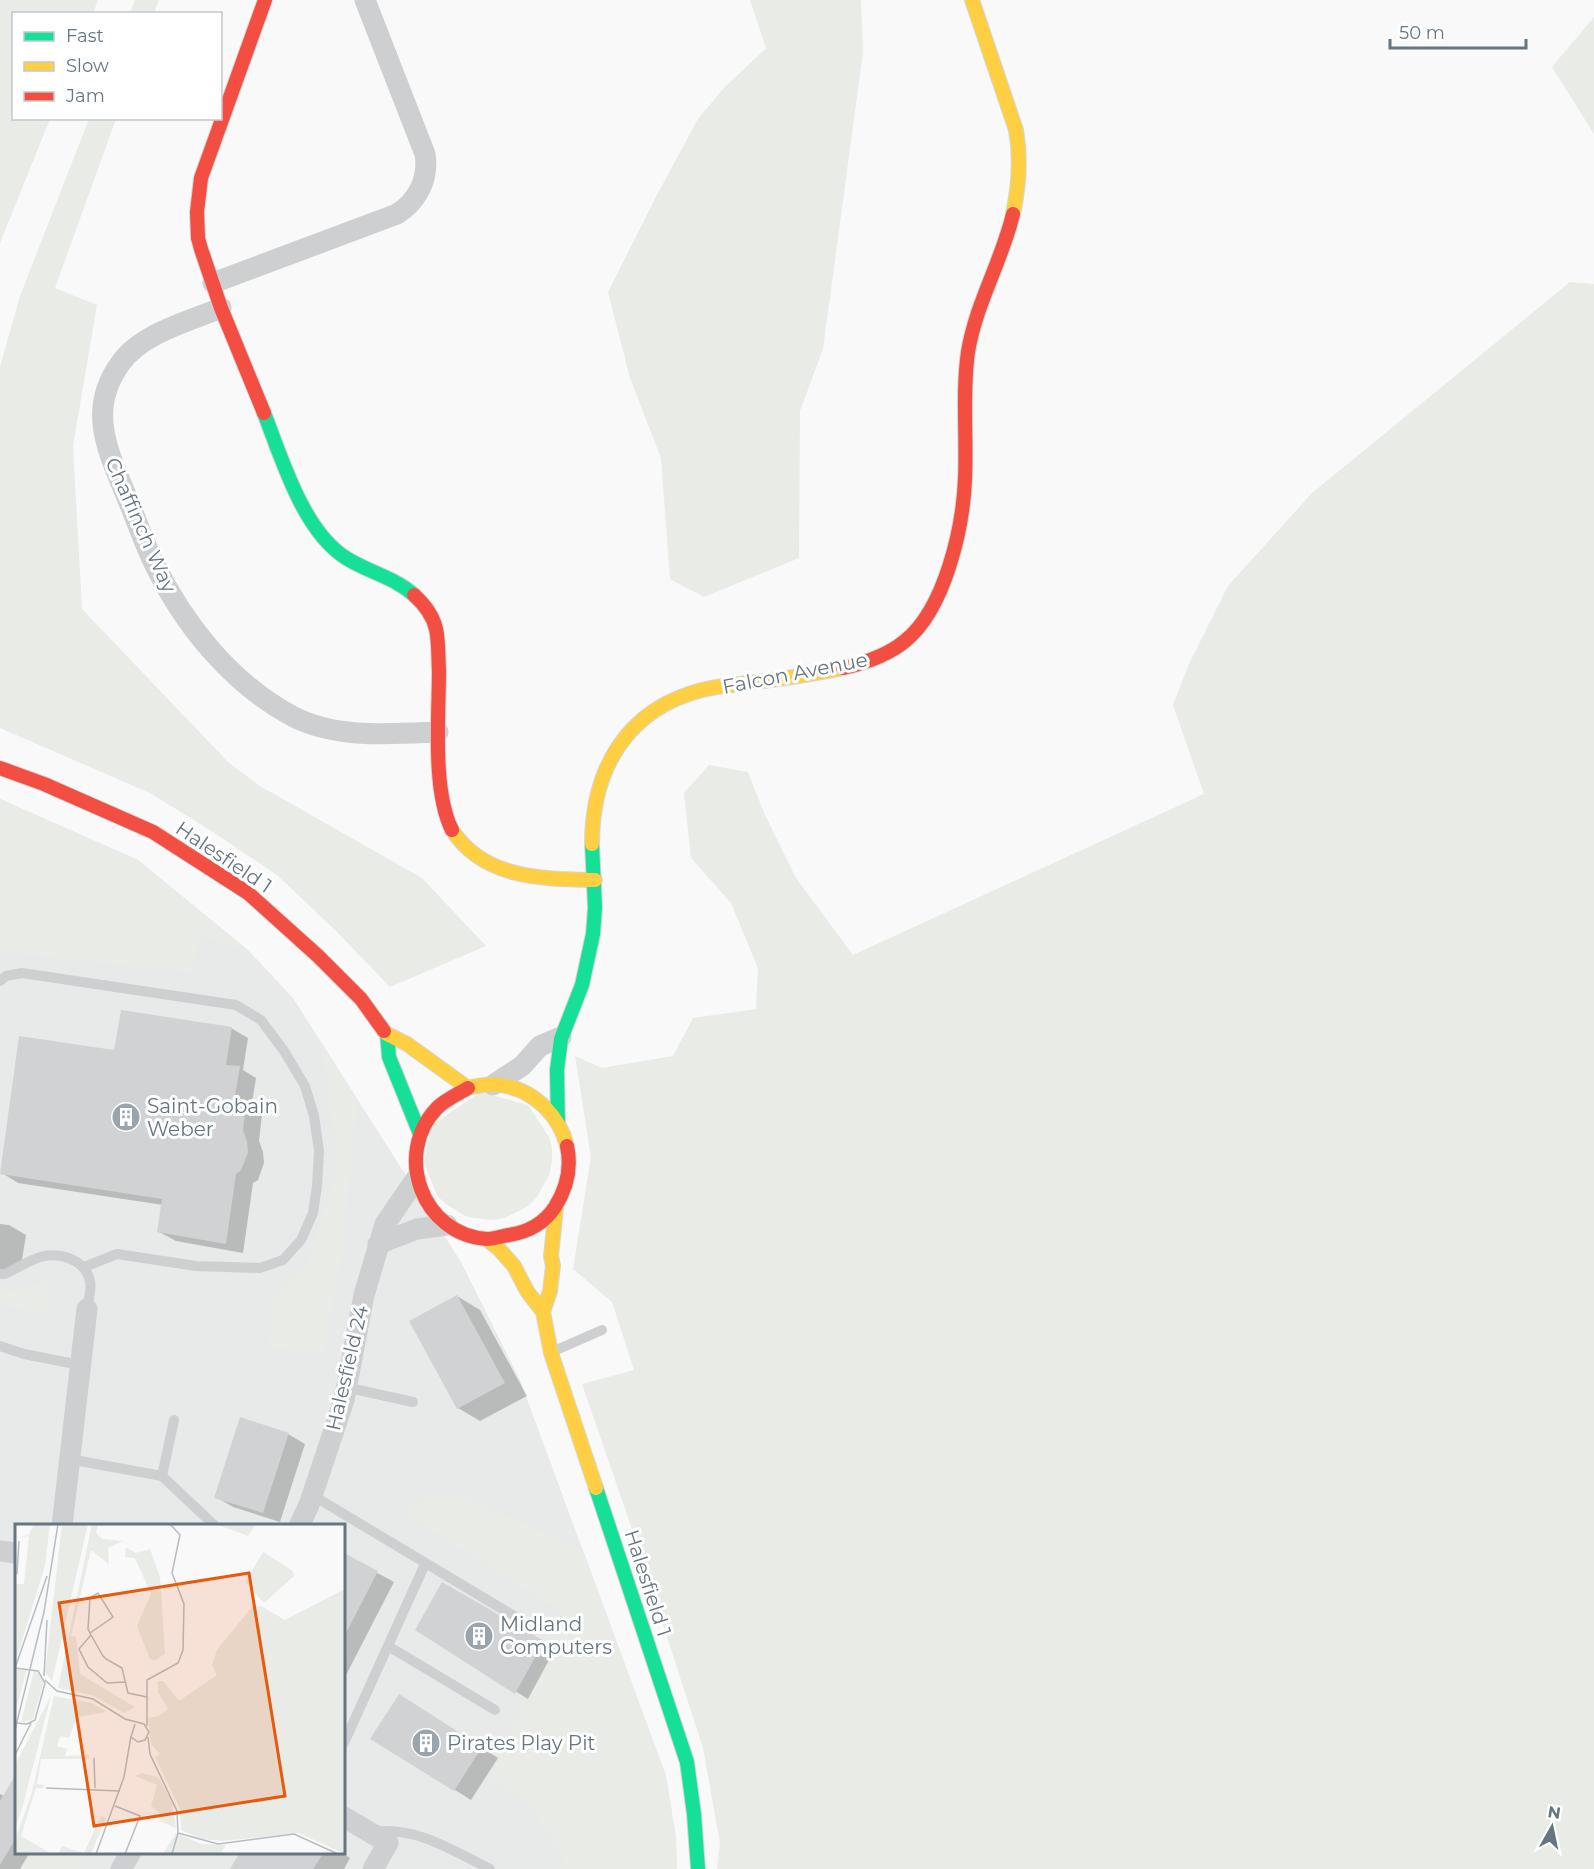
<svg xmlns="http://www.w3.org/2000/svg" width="1594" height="1869" viewBox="0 0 1594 1869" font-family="Montserrat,sans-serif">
  <rect width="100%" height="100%" fill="#f9f9f9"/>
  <path fill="#e8e9e9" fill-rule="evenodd" d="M0,799L138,860L249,951L293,998L461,1262L520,1380L666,1776L676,1838L677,1869H0ZM16,1526H344V1852H16Z"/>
  <path fill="#e8ebe6" d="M0,0H98L93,13L14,14V118L50,119L0,243Z
    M135,0H159L154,13H130Z
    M750,0H861L863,52L823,349L800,411L799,558L704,597L670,579L661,458L630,378L608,292L658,193L698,119L724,88L766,48Z
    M1594,17V134L1552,67Z
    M89,119H116L55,288L97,305L73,446L82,609L229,763L260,786L422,878L486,946L390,987L336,931L277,875L213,832L150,793L0,728V367L20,296Z
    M1570,282L1594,284V1869H717L720,1843L703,1748L632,1529L582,1384L634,1370L612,1302L573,1269L591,1157L575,1056L602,1068L673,1056L693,1018L756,1009L758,968L731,903L691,858L684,793L709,765L748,772L764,813L796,878L853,955L1204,794L1173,705L1189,664L1228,586L1312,493Z
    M0,799L138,860L249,951L200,937L192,973L0,952Z
    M321,1042L358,1101L341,1263L323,1355L268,1347L275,1292L308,1262L338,1166Z
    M480,1092L528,1105L549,1137L552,1149V1162L549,1175L537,1197L528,1206L505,1218L492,1220L467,1217L446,1204L437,1196L424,1162L431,1126Z
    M50,1280L51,1305L42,1312L0,1306V1289L9,1291Z
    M432,1494H458L583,1550L666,1776L676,1838L677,1869H558L564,1859L527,1801L488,1780L564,1614L401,1511Z
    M30,1853V1852L88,1853L78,1869H19Z"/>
  <path fill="#0003" d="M231,1028L248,1038L243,1070L256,1078L251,1109L262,1115L259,1141L263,1152L264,1163L258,1180L253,1183L243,1253L176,1241L159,1232L163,1205L18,1183L2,1173L116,1051Z
    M0,1224L9,1225L26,1235L20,1272L0,1269Z
    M457,1296L480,1310L527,1396L480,1421L458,1408Z
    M288,1434L305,1444L280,1522L233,1507L216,1497Z
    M344,1555L394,1582L344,1679Z
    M442,1584L555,1649L528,1699L417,1630Z
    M416,1706L498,1758L471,1800L372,1738Z
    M16,1777V1852H30L20,1869H0V1794L4,1796Z
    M242,1852H341L350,1858L344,1869H232Z"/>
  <path fill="#d0d2d3" d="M121,1010L232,1027L226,1065L240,1066L234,1102L246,1104L243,1130L247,1141L248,1153L241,1170L236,1174L226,1244L157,1232L162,1199L0,1174L19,1036L114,1050Z
    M457,1295L505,1383L457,1409L409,1321Z
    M240,1417L289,1433L263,1513L214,1498Z
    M344,1553L378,1571L344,1637Z
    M442,1582L544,1641L515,1694L415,1630Z
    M399,1694L482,1747L454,1791L370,1739Z
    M16,1774V1838L0,1865V1801Z
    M240,1852H324L313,1869H230Z"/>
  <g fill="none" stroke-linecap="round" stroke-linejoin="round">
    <g stroke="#d5d6d7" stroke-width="16">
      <path id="fast" d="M264,413C282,459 303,531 346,558C368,572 394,577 414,595
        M387,1034L389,1057L420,1134
        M558,1122L557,1070L561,1039L582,985L593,934L595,908L592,844
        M596,1488L687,1762L694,1814L698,1869"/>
    </g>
    <g stroke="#d5d6d7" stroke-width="16">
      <path id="slow" d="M972,0L1016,130C1021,158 1019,186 1013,214
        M452,830C484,879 542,879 595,880
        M592,844C592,769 627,709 702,690C717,686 733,685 748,683C780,679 812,675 843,668
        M384,1031L387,1034L407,1044L468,1088C480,1085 493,1083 506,1086C536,1092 560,1117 567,1146
        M489,1241L499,1249L514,1266L527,1291L543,1312L551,1353L596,1488
        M543,1312L550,1291L553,1266L551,1256L556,1208"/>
    </g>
    <g stroke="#d5d6d7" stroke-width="16">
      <path id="jam" d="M264,413L221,308L201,249L198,238L197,212L201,178L265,0
        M414,595C424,604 433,616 436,629C439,642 438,657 439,671C439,715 432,790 452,830
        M843,668C865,663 887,656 905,641C945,609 963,528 965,479C967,437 962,394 968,352C976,303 1002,261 1013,214
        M0,768L44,784L153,832L248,893L318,956L361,999L384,1031
        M468,1088C458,1094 445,1100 437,1108C393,1154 422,1235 487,1239C494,1239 502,1236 509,1235C528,1232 544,1224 555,1207C567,1188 572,1169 567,1146"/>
    </g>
    <path stroke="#cecfd0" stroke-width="10" d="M0,981L6,976L22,973L236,1005L261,1020L284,1051L305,1086L314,1116L319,1151L317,1186L313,1213L301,1240L283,1260L260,1268L196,1266L117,1254L84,1267
      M0,1274H5C16,1269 28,1261 40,1257C60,1252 85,1259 90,1281C92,1289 88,1301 87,1309
      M0,1346L24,1354L80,1365
      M554,1351L602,1330
      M345,1387L413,1402
      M69,1459L162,1476L215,1526
      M162,1476L174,1420
      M312,1495L514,1616
      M388,1646L495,1710
      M344,1743L425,1564
      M372,1832C416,1826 452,1850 490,1869"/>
    <path stroke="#cecfd0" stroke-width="21" d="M213,283L397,214C418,201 429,178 425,154L365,0
      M221,308C189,321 140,334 120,364C86,411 109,453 128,500C137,521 144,543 154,563C184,625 231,683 292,716C336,739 390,734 438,732
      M493,1085L522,1066L540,1046L561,1037
      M378,1244L417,1229L447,1225
      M62,1526L87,1309
      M299,1526L309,1505L344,1400L364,1295L385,1224L416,1179
      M0,1551L16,1553
      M344,1817L388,1843L373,1869
      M121,1869L131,1852"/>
    <use href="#fast" stroke="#16e098" stroke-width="14"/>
    <use href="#slow" stroke="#ffcf43" stroke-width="14"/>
    <use href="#jam" stroke="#f24e42" stroke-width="14"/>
  </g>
  <defs>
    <g id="building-disc" transform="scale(1.5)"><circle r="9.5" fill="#99a4ac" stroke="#fff"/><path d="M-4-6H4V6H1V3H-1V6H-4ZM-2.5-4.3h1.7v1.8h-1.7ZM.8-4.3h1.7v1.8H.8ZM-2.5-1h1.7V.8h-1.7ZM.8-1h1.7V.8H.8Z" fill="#fff"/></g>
  </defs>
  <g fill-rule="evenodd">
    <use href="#building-disc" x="126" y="1117"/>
    <use href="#building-disc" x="479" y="1636"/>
    <use href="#building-disc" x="426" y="1743"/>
  </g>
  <g text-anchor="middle" stroke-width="6" stroke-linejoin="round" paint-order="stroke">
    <g font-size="20" fill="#657683" stroke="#fff">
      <text transform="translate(141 525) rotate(66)" y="7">Chaffinch Way</text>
      <text transform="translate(795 673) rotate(-11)" y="7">Falcon Avenue</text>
      <text transform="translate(224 857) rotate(34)" y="7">Halesfield 1</text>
      <text transform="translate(347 1368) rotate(-77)" y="7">Halesfield 24</text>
      <text transform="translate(648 1583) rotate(72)" y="7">Halesfield 1</text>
    </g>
    <g font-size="20" fill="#657683" stroke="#fff" text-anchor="start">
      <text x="147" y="1113">Saint-Gobain<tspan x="147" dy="23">Weber</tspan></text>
      <text x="500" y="1631">Midland<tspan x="500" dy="23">Computers</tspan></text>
      <text x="447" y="1750">Pirates Play Pit</text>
    </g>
  </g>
  <g transform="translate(15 1524)">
    <rect width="330" height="330" fill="#f9f9f9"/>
    <path d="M19,0H35L30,42L0,139V60H9L14,12L0,14L14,11ZM47,0H73L37,157L30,148ZM77,0H83L81,9L87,15L108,17L93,24L94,40L76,26L56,112L61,113L65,150L120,183L109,189L77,171L43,164ZM201,0H257H241L233,12ZM111,23L121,29L135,25L145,53L150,130L139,137L135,135L122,102L136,70L120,34L110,33ZM248,28L278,47L279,52L249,79L230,58ZM330,65V330L284,309L207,317L187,315L166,306L165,285L140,233L145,230L136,220L133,194L144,192L153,185L143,168V157H148L164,177L202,151L197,141L202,126L237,83L246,82L270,96ZM12,145L0,189V146ZM19,146L29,156L18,195L6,198ZM36,172L8,281L0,304V241ZM39,172L77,179L92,188L62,193L54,214L45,212L42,222L52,225L50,232L74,231V235H26L22,260L29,261L28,264H21L6,312L37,330H0V317L17,268ZM127,249L143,253L157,278L161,304L144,297L146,290L136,282L142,261L120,252ZM86,292L91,294L76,330H43L47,322L69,329ZM161,309L186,320L211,321L205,330H148Z" fill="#e8ebe6"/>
    <path fill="none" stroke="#b5bdc3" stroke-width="1.5" d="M2,50L4,17M75,109L98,93L83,69L75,74L73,105L76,111L88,132L91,135L107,144L113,169L132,173M76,111L64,125L73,143L92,159L110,158M0,144L23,147L30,159L20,196L12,200L0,199M0,144L32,52M29,152L32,96M30,156L42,167L78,175L110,195L129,200L134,208L130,216L123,218L116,213L120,200M132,202V156L163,139L168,126L169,80L157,49L165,11L155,0M0,206L29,88L43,0M133,213L135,230L162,287L163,309L157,330M0,231L16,199M79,234L80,264M31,264L105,267M100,282L125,292L110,330M163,309L203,320L279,310L323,330M81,330L109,253L116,212"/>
    <path fill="#e8590c" fill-opacity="0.15" stroke="#e8590c" stroke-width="3" d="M234,49L270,272L79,302L44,79Z"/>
    <rect width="330" height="330" fill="none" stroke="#657683" stroke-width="3"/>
  </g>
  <rect x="12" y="12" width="210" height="108" fill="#ffffff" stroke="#c1c8cd" stroke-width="1.5"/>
  <rect x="24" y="32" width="30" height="9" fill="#16e098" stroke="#c1c8cd" stroke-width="1.5"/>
  <text x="66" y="42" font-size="18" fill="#657683">Fast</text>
  <rect x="24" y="62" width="30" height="9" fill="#ffcf43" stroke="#c1c8cd" stroke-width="1.5"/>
  <text x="66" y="72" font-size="18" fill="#657683">Slow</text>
  <rect x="24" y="92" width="30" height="9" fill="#f24e42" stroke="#c1c8cd" stroke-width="1.5"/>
  <text x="66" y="102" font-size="18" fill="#657683">Jam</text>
  <g transform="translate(1552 1827) rotate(9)" stroke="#ffffff" stroke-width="4.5" paint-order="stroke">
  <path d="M0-4.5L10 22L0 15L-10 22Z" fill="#657683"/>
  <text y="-9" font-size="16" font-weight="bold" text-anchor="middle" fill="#657683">N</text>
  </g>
  <path d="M1390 39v9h136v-9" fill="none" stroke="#657683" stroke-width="3"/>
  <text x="1399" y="39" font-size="18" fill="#657683" stroke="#ffffff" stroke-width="4.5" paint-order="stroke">50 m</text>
</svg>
